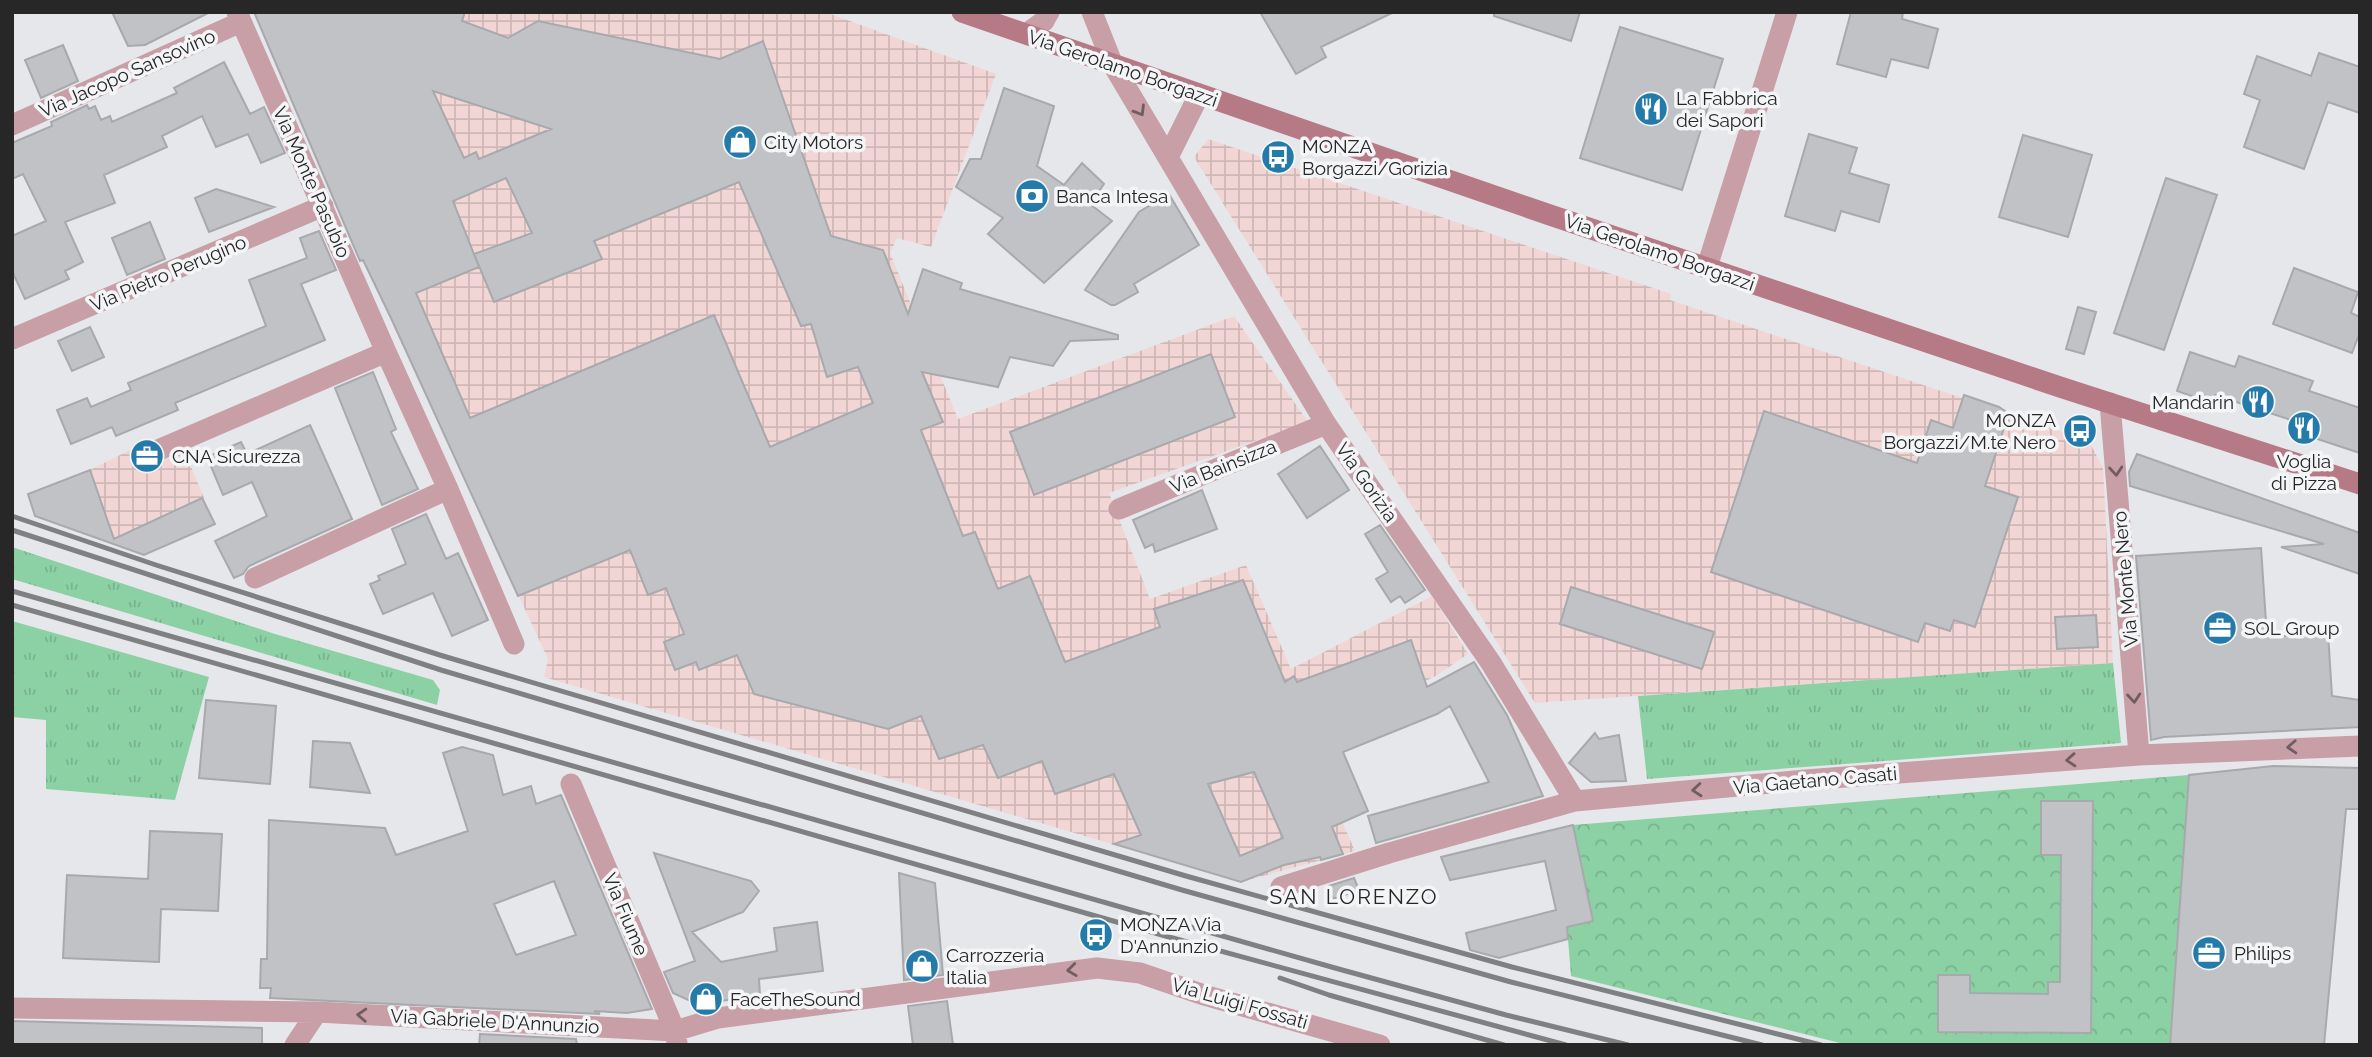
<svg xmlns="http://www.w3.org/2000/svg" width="2372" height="1057" viewBox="0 0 2372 1057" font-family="Raleway,sans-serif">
  <defs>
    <pattern id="industrial-grid" width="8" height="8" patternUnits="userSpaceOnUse" patternTransform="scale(1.75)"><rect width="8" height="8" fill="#f1d6d5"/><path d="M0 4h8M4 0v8" fill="none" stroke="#cfb8b7"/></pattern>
    <pattern id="grass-tufts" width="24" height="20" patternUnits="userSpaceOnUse" patternTransform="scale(1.75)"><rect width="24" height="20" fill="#8bd1a4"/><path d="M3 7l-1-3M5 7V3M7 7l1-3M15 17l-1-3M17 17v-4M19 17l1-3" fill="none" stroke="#78b38d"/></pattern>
    <pattern id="forest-crowns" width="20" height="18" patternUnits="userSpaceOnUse" patternTransform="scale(1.75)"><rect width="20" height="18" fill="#8bd1a4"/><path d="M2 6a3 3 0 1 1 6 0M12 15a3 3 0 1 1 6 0" fill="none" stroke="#78b38d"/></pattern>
  </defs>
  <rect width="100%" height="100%" fill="#e6e7ea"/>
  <path fill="url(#industrial-grid)" d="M254,12H825L996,74L931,247L897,238L890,253L958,419L1234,316L1308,422L1109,493L1150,599L1246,565L1291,669L1432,596L1468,654L1434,677L1304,734L1355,851L1241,882L544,677L548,659L355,243Z
    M1208,139L1671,294L1670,300L1962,398L1964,395L1999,407L2005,411L2007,418L2016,423L2022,430L2036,423L2089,441L2103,468L2113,663L1535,703L1194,157Z
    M150,440L158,461L184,450L215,524L144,555L35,516L28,494L90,470Z"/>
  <path fill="url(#grass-tufts)" d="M12,547L275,634L433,680L440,690L437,705L12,579Z
    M12,621L209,677L175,800L46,789V720L12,717Z
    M2113,663L2121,743L1647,779L1638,696Z"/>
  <path fill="url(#forest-crowns)" fill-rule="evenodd" d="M2189,775L2170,1045H1848L1571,976L1567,927L1593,920L1573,825ZM2041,801H2093L2091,1033L1938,1032V975H1970V993L2048,994L2060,982L2061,855L2041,854Z"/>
  <path fill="#c1c2c5" stroke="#a8a9ac" stroke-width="2" fill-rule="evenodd" d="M112,12H210L145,45L128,46Z
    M254,12H465L462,21L508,38L538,21L720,59L763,41L831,236L883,250L908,314L923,269L962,283L960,289L1118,335V339L1070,341L1053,366L1010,357L998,387L922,372L943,422L921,430L963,536L975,532L998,589L1030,576L1065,662L1160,627L1154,609L1243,580L1285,682L1294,676L1297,682L1411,640L1427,687L1474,662L1507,715L1543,796L1376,843L1368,816L1489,782L1450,706L1437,714L1343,752L1368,811L1332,827L1343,854L1321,860L1320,857L1284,865L1241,882L1114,844L1141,835L1114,774L1055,794L1042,761L998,778L983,745L939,759L921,716L888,729L754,694L737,655L699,670L696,662L675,670L664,642L684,634L666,588L648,595L630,550L518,596L391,318L363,260L360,261ZM433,91L551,129L479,159L476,152L464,158ZM506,178L532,233L474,254L494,302L602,259L594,241L739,182L801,326L811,324L827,377L858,367L873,403L770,447L714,315L470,418L416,293L479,267L453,201ZM1254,772L1283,838L1240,856L1208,784Z
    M1260,12H1394L1321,47L1326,57L1296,74Z
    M1494,12H1580L1571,41L1494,16Z
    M1851,12H1903L1902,19L1938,29L1928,68L1891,59L1886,77L1837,64Z
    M1620,27L1723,59L1682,190L1580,158Z
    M63,45L78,81L41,98L25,60Z
    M2319,53L2360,67V113L2328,102L2304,169L2244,147L2260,100L2244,94L2257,56L2311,76Z
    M224,62L250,114L264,107L285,153L261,163L248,134L216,147L202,116L162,136L167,147L104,175L115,203L65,222L83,262L65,271L69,279L25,299L12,271V236L46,221L23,174L12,179V143L52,126L51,122L87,105L89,109L95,106L101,120L110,116L112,122L177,93L174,88Z
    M1004,88L1054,106L1037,166L1064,185L1082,163L1104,184L1090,204L1112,221L1044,283L988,234L1003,218L956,187L970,159H981Z
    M1809,134L1857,148L1849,173L1889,185L1879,222L1841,211L1835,231L1785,216Z
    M2023,135L2092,155L2068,237L1999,217Z
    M2166,178L2217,195L2164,350L2114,333Z
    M216,189L274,207L209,232L195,198Z
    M1169,194L1199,245L1134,284L1138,292L1115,305H1111L1085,290L1139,212Z
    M150,222L165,259L127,275L112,238Z
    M319,231L336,270L301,284L325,340L175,403L178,410L116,436L112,427L71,444L57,410L87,398L91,407L131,390L128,383L266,326L249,280L307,258L300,238Z
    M2294,268L2358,292L2351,313L2360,317V332L2352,353L2273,324Z
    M2078,307L2096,312L2084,354L2066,349Z
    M90,327L104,357L72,371L58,341Z
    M2190,352L2235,367L2239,356L2313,381L2309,391L2360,408V453L2293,431L2297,422L2215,395L2212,403L2177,391Z
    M1211,354L1235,417L1034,495L1010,432Z
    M373,372L396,429L391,432L418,489L382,505L335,388Z
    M1964,395L1999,407L2005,411L2006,422L1985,486L2018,497L1975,627L1954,620L1950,631L1925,623L1918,642L1711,572L1764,411L1917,463L1931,420L1953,428Z
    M310,425L352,519L249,566L243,574L234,578L215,541L267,516L252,482L223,495L207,457L241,442L247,454Z
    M1320,446L1349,490L1307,518L1278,474Z
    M2137,454L2360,533V574L2281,547L2324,544L2130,486L2129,472Z
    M90,470L114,539L202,498L215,524L144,555L35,516L28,494Z
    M1202,490L1217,529L1155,552L1153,544L1145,548L1133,520Z
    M426,514L446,559L458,553L488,620L452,636L433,593L383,614L370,584L380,580L378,576L406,564L392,529Z
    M1380,525L1425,590L1405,603L1400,596L1391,602L1376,579L1388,572L1365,534Z
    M2261,548L2267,637L2328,633L2332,696L2360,700V727L2164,737L2151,740L2136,556Z
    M1571,587L1714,632L1702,669L1560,624Z
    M2096,615L2098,647L2057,649L2055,617Z
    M206,700L276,706L270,784L199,778Z
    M1595,733L1599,739L1619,735L1626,781L1591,782L1569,763Z
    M313,741L350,743L370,793L310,787Z
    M462,747L493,755L503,795L531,786L536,804L561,795L652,1009L627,1013L594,1011L600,1014L270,998L271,988H260L261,959H267L269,820L385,828L396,855L468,831L443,753ZM554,881L576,935L516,955L494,904Z
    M2273,766L2360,768V809H2346L2324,1045H2170L2189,775Z
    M2041,801H2093L2091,1033L1938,1032V975H1970V993L2048,994V982H2060L2061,855H2041Z
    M1573,825L1593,921L1567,927L1568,939L1499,958L1470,950L1466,933L1556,910L1545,861L1450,880L1441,857Z
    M150,831L222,834L218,911L161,909L159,962L63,958L67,875L148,879Z
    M654,853L751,881L759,891L743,912L692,932L721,962L777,951L774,928L817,922L823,971L759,979L760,996L697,1004L673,993L664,972L695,961Z
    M899,873L935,883L943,975L904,980Z
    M1354,878L1359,890L1333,899L1329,886Z
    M947,1001L953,1045H913L908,1006Z
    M12,1021L262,1028V1045H12Z
    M480,1034L576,1039L577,1045H479Z"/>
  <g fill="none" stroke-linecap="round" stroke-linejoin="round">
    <path stroke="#c89ea7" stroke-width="21" d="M237,12L386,352L448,489L514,644
      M1092,12L1113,65L1326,424L1491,663L1575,801
      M1026,34L1044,21L1049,12
      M12,125L241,22
      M1168,157L1199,95
      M1707,267L1787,12
      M12,339L323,206
      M2110,403L2139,755
      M156,451L386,352
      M1119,509L1326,424
      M255,578L448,489
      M571,784L675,1031L677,1043
      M1281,887L1389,853L1575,801L1805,780L2139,755L2360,746
      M12,1008L317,1012L675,1031L718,1018L1097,968L1140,973L1204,995L1380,1045
      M295,1045L317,1012"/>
    <path stroke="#b67a87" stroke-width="21" d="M962,12L1547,214L2060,387L2360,484"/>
    <path stroke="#7f8082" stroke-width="5" d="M12,516L156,565L443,656L1186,876L1512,967L1821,1045
      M12,530L441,670L1182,890L1511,982L1762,1045
      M12,591L1335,968L1506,1015L1628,1045
      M12,605L1169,937L1566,1045
      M1280,978L1329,995L1504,1045"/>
  </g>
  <defs><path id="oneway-chevron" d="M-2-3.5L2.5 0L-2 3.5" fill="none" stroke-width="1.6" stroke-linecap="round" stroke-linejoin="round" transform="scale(1.75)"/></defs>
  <g stroke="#6f5d61">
    <use href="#oneway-chevron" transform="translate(1140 111) rotate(59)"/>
    <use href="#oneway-chevron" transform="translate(2116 471) rotate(85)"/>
    <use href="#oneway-chevron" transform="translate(2134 698) rotate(85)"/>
    <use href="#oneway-chevron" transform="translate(2292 747) rotate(177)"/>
    <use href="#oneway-chevron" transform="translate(2071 760) rotate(176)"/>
    <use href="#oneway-chevron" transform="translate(1697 790) rotate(175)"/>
    <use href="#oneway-chevron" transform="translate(1072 970) rotate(173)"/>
    <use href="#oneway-chevron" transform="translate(362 1015) rotate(-177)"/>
  </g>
  <defs>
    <g id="restaurant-disc" transform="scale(1.75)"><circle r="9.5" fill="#247baa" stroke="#f4f5f7"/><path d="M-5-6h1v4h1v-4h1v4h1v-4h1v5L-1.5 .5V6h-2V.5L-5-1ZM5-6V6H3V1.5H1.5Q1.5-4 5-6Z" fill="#fff"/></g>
    <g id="shop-disc" transform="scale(1.75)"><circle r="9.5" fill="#247baa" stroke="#f4f5f7"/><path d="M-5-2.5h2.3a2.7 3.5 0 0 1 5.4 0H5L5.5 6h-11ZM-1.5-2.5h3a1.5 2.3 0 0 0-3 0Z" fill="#fff"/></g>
    <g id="bus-disc" transform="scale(1.75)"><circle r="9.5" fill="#247baa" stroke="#f4f5f7"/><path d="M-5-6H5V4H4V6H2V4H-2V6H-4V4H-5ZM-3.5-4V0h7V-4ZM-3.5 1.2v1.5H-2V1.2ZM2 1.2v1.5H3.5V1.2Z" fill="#fff"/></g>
    <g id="bank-disc" transform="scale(1.75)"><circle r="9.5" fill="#247baa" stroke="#f4f5f7"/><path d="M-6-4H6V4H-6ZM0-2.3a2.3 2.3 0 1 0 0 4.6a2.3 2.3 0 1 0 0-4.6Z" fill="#fff"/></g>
    <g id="office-disc" transform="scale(1.75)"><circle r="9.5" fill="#247baa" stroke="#f4f5f7"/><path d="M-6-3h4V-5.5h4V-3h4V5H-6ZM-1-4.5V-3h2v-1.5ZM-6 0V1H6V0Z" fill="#fff"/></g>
  </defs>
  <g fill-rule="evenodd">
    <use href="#restaurant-disc" x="1651" y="109"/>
    <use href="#shop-disc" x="740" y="142"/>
    <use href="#bus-disc" x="1278" y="157"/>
    <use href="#bank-disc" x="1032" y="196"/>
    <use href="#restaurant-disc" x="2258" y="402"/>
    <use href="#restaurant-disc" x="2304" y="428"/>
    <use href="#bus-disc" x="2080" y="431"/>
    <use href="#office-disc" x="147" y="456"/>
    <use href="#office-disc" x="2220" y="628"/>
    <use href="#bus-disc" x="1096" y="935"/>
    <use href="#office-disc" x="2209" y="953"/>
    <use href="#shop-disc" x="922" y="966"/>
    <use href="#shop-disc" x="706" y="999"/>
  </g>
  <g text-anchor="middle" stroke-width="7" stroke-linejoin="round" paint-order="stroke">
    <g font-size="19" fill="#272728" stroke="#f4f5f7">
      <text transform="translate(1123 68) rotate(19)" y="7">Via Gerolamo Borgazzi</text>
      <text transform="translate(127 73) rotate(-24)" y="7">Via Jacopo Sansovino</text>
      <text transform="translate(312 182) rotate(66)" y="7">Via Monte Pasubio</text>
      <text transform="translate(1660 252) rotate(19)" y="7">Via Gerolamo Borgazzi</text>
      <text transform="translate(168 273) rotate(-23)" y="7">Via Pietro Perugino</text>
      <text transform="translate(1223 466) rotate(-22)" y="7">Via Bainsizza</text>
      <text transform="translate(1367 482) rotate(55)" y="7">Via Gorizia</text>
      <text transform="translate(2125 579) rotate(-95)" y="7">Via Monte Nero</text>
      <text transform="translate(1815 780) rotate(-5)" y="7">Via Gaetano Casati</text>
      <text transform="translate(626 914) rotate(67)" y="7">Via Fiume</text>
      <text transform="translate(1240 1003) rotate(16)" y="7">Via Luigi Fossati</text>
      <text transform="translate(495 1021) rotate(3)" y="7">Via Gabriele D'Annunzio</text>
    </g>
    <g font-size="19" fill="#272728" stroke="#f4f5f7" text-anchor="start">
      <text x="1676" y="105">La Fabbrica<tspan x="1676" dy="22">dei Sapori</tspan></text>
      <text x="764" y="149">City Motors</text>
      <text x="1302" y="153">MONZA<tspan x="1302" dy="22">Borgazzi/Gorizia</tspan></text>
      <text x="1056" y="203">Banca Intesa</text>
      <text x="2234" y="409" text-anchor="end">Mandarin</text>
      <text x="2056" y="427" text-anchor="end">MONZA<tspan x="2056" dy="22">Borgazzi/M.te Nero</tspan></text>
      <text x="172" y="463">CNA Sicurezza</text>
      <text x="2304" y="468" text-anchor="middle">Voglia<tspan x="2304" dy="22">di Pizza</tspan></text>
      <text x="2244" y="635">SOL Group</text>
      <text x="1120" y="931">MONZA Via<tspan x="1120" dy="22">D'Annunzio</tspan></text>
      <text x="2234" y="960">Philips</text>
      <text x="946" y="962">Carrozzeria<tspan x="946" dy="22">Italia</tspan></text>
      <text x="730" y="1006">FaceTheSound</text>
    </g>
    <g font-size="21" letter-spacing="2" fill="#272728" stroke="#f4f5f7">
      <text x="1354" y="904">SAN LORENZO</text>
    </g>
  </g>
  <rect width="2372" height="1057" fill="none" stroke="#272728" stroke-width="28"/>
</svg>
